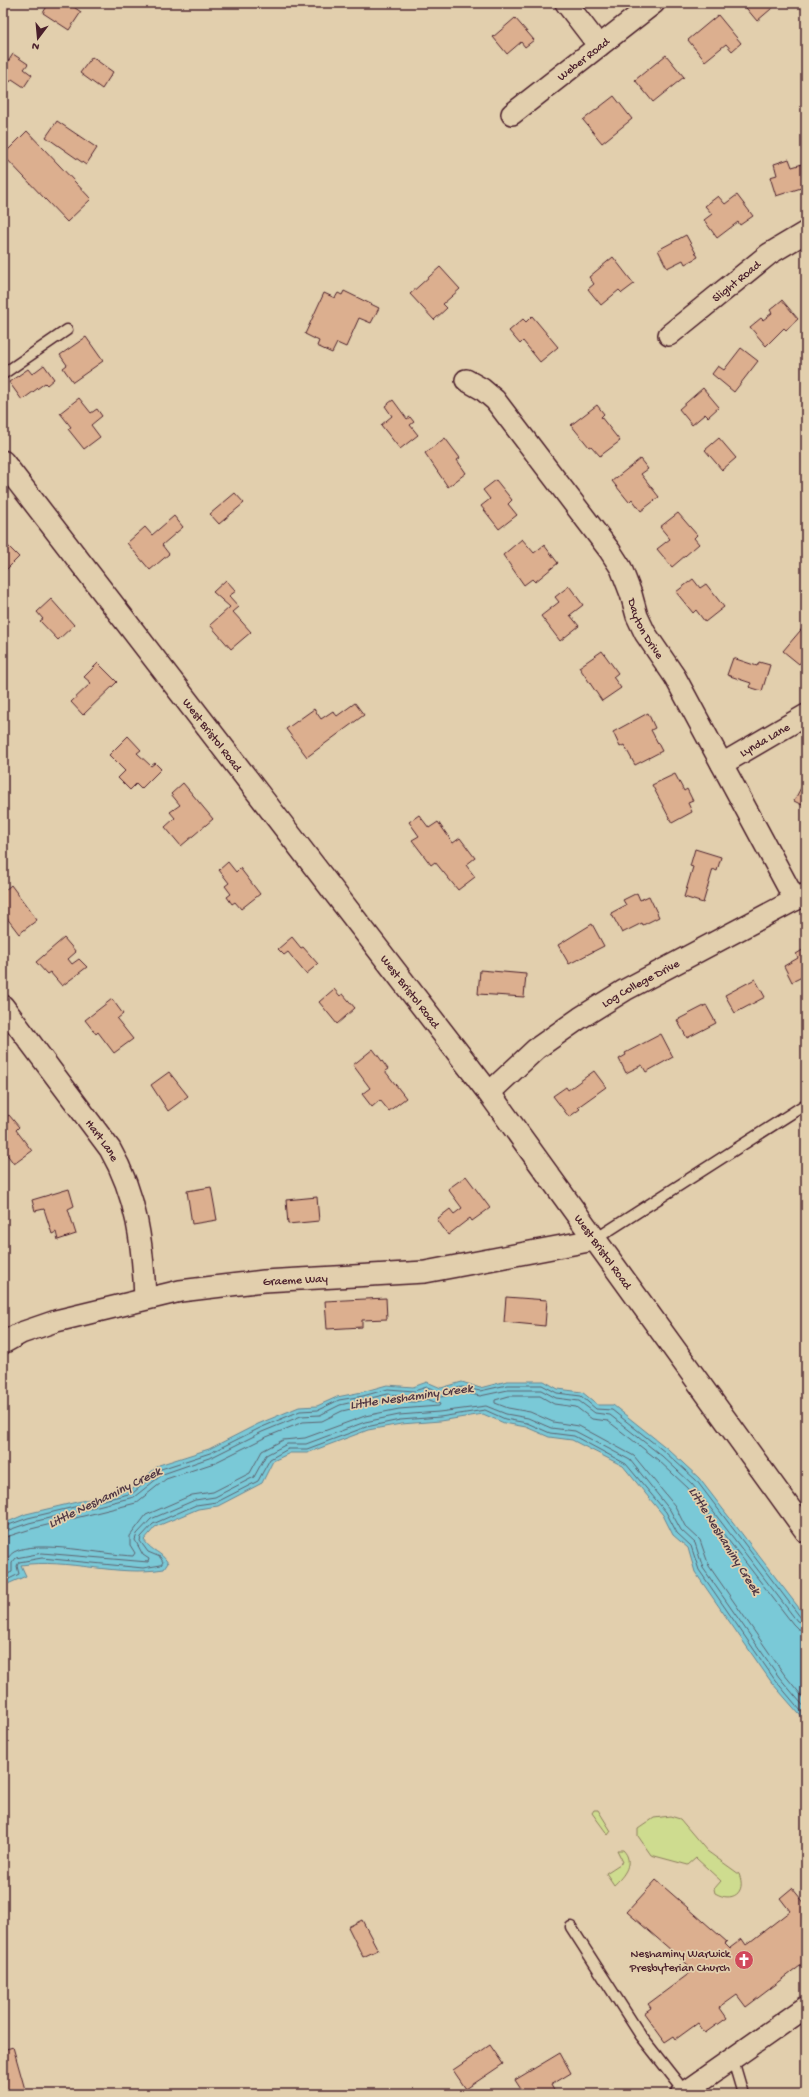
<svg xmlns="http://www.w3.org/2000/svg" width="809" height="2097" viewBox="0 0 809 2097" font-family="'Gochi Hand',sans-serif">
  <rect width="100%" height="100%" fill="#e2cfad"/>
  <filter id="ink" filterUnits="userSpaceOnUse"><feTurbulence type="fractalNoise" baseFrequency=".025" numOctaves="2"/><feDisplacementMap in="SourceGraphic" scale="8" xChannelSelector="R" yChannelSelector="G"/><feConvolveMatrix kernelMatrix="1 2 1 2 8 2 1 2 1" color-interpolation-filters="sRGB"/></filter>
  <g filter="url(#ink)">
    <path fill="#cedc8f" stroke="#8c7e5d" d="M594,1810H598L611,1831L608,1835L592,1813Z
      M670,1816L680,1819L707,1851L739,1874C747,1893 732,1903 715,1893L714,1889L721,1881L696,1858L688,1865L651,1855L638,1836V1829L654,1818Z
      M617,1850H623C635,1862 624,1876 614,1885L606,1873L623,1862Z"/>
    <path fill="#7ac9d7" stroke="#678592" d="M507,1381H544L558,1389L582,1392L598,1405H613L668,1449L699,1478L806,1617V1722L772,1683L695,1572L688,1548L673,1535L663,1515L623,1466L572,1440L549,1437L526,1427L504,1423L483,1414L440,1421L401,1424L368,1430L307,1453H290L273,1461L262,1483L218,1506L198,1509L155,1527L144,1540C153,1553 160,1550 168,1563L164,1569C116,1577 68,1558 21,1565L26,1576L3,1586V1524L26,1514L132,1489L159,1465L209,1449L258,1424L299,1407L317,1406L337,1397L362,1392L387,1385L413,1387L427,1382L441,1388L462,1382L480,1388Z"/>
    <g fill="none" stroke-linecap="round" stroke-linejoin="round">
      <path stroke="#5d6370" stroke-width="1" d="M3,1527L28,1518L133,1493L161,1469L210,1453L260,1428L300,1411L318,1410L339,1400L363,1396L388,1389L414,1391L427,1387L441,1392L462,1387L480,1391L507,1385H542L557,1393L581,1396L596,1409L612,1410L665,1452L696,1480L801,1618L806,1619
        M3,1532L29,1523L134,1497L163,1474L212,1457L262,1432L301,1416L320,1415L340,1405L388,1394L414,1396L427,1392L441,1397L462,1392L480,1396L508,1390H541L556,1398L579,1401L595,1413L610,1415L662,1456L692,1484L797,1621L806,1624
        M3,1538L31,1529L136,1503L166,1479L214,1463L264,1438L303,1422L322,1421L342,1411L389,1400L414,1402L427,1399L440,1404L439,1406L399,1409L365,1416L305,1438L283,1440L262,1451L250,1473L213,1492L192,1495L146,1515L130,1536V1545L135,1553L133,1556C106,1555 36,1539 14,1552C8,1556 6,1561 6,1568L3,1570
        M3,1576L12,1572V1563L16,1558L42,1553L148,1562L149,1559L143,1555L135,1540L137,1534L151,1519L195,1500L215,1497L254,1477L266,1455L287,1444H306L365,1422L399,1415L439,1412L486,1406L506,1414L528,1418L551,1428L575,1431L630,1460L670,1510L681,1530L695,1543L703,1568L779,1677L806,1709
        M3,1582L19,1574L17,1566L19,1562L42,1558L143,1568L161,1565L163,1562L160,1557L148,1552L140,1541L141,1537L153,1524L196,1505L217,1502L258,1481L270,1459L288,1449H307L366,1427L400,1420L440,1417L485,1410L505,1419L527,1423L550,1433L574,1436L626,1464L666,1512L677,1533L691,1546L699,1570L775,1680L806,1717
        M806,1630L798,1629L793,1624L688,1488L658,1460L608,1421L592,1419L576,1407L554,1404L540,1396H509L495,1400V1403L508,1408L530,1412L553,1422L579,1426L634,1456L675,1506L685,1526L700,1540L709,1566L784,1674L806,1701"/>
    </g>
    <path fill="#dcaf8f" stroke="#4a1f2b" d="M49,3H68L81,12L69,30L43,13Z
      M742,3H778L757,21Z
      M718,15L741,43L732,51L726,44L705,61L688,40Z
      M515,18L534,40L525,47L521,42L507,54L493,37Z
      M13,54L28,64L24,69L32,75L24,87L12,79L10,82L3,78V69Z
      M666,55L684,77L653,102L635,80Z
      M92,57L113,72L102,89L80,73Z
      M614,96L632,119L602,143L583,120Z
      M57,121L97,148L86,165L46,137Z
      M27,131L91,199L67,222L3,155Z
      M789,159L792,167L806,163V190L802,191L801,188L776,196L770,177L777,175L774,164Z
      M737,195L753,216L740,225L738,222L717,238L704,220L712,214L705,206L718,196L725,204Z
      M686,235L698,257L685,264L683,260L667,268L658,250Z
      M613,257L634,284L622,293L619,290L601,305L588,289L594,284L589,277Z
      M440,267L460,289L443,304L447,308L434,320L410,294Z
      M344,291L379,308L371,323L359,318L346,347L337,343L332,353L317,346L319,341L305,334L324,293L335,298L338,293L342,295Z
      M782,300L798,319L786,330L784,328L766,346L750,327L761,318L763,320L772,313L770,310Z
      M532,316L558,347L540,362L523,341L520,344L509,331L523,319L526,322Z
      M86,337L103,361L73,382L63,368L67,365L60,355Z
      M741,348L758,361L734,392L712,374L718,366L724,370Z
      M44,365L54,379L47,385L45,383L22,400L9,382L28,369L32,374Z
      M703,388L719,407L708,417L705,414L692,425L679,409Z
      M79,398L91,413L97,409L102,416L91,425L100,437L84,449L68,429L71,427L60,413Z
      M393,400L407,419L410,417L414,422L410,425L418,435L400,449L381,425L392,416L385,406Z
      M597,405L604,414L601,417L620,441L600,456L591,446L589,447L571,425Z
      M445,438L460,458L457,460L466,473L448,487L425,453Z
      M719,438L736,458L722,470L705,450Z
      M640,459L648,469L641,474L659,497L641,511L632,499L629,502L612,481Z
      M496,480L512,500L508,504L517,515L499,529L481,506L490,499L483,490Z
      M235,493L244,503L219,524L210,514Z
      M678,513L697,535L694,538L699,544L672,567L657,549L670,539L660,527Z
      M174,516L183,527L162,545L169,554L150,570L127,543L145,527L152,535Z
      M522,539L534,553L544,545L558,563L535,582L532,579L524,585L503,555Z
      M3,541L19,557L3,573Z
      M693,579L700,588L706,584L724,607L705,622L696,610L693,613L676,592Z
      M226,580L236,591L229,596L239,607L233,612L251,632L231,649L210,625L230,607L213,592Z
      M569,586L583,605L570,615L579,626L560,641L541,616L559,602L555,597Z
      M51,599L74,625L58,640L40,621L43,619L37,612Z
      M806,624V656L799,664L783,651Z
      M602,651L618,673L613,677L621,688L602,701L579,667Z
      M733,658L757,666L759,662L770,665L762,691L749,687L751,683L727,675Z
      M98,663L117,682L83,715L71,702L91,683L84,677Z
      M355,703L364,715L307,757L286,729L314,709L321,719L333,711L337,716Z
      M648,713L655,728L651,730L662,751L635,765L624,745L620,747L613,732Z
      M128,736L141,750L137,753L151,766L155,763L161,769L141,789L136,784L130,790L118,778L125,771L109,755Z
      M675,774L684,791L687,789L693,801L688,803L692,812L672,823L652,785Z
      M804,782L806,783V807L794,801Z
      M183,783L213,819L181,846L165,827L175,818L170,812L180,805L171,794Z
      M419,815L429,828L438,822L453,843L460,838L475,858L466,865L475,877L458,890L435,862L431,865L412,840L419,836L409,822Z
      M695,849L721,857L717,871L713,869L703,903L684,897L693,867L690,866Z
      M228,862L236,872L240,868L260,894L241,909L235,902L232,904L227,897L231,894L225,886L229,883L219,870Z
      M11,885L37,920L19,934L3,913V892Z
      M637,893L640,900L649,896L659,917L643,925L642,923L622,933L611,913L626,905L623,900Z
      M592,924L604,946L569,964L558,945Z
      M292,937L301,948L303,947L318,964L306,974L288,952L284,955L278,949Z
      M64,938L76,952L68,959L72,964L79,959L87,967L62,986L50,972L47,974L36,962Z
      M806,948V975L792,982L784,966L798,958L796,954Z
      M480,970L526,974L524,997L478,994Z
      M755,979L765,997L735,1013L725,995Z
      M334,989L340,996L343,994L355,1008L337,1024L319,1002Z
      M112,999L123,1014L117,1019L133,1039L114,1053L98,1032L96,1034L85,1020Z
      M706,1005L716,1023L687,1038L677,1020Z
      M661,1034L673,1057L646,1072L642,1065L626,1073L619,1059L626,1055L625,1053Z
      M373,1049L388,1069L385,1071L406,1098L389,1111L380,1100L372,1107L362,1094L370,1088L353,1065Z
      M594,1071L606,1087L578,1107L580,1109L569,1117L553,1096L566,1087L568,1090Z
      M169,1072L188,1096L168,1111L151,1085Z
      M9,1115L19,1127L16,1130L32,1151L14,1164L3,1149V1119Z
      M466,1176L490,1208L472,1221L470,1218L448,1235L437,1219L450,1209L454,1214L462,1208L448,1189Z
      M211,1187L217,1220L192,1224L187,1191Z
      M69,1189L74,1206L68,1209L76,1234L58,1240L56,1232L52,1234L44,1209L35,1211L32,1200Z
      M317,1197L319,1221L288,1224L286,1200Z
      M506,1297L547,1300L545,1326L504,1322Z
      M386,1298L387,1319L362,1320V1327L327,1329L325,1301Z
      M656,1880L727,1942L725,1943L730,1948L742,1939L746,1945L790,1911L780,1898L792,1888L806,1905V1959L803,1961L804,1963L746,2007L737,1995L719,2008L726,2018L705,2033L698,2023L676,2039L674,2036L665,2042L644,2013L651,2008L648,2004L694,1970L627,1912Z
      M362,1920L378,1950L363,1957L348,1927Z
      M490,2045L503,2064L466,2089L453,2070Z
      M13,2047L26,2093L21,2094H6L3,2084V2050Z
      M560,2053L571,2073L551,2085L555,2092L551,2094H524L515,2080Z"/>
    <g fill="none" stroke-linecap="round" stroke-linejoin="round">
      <g stroke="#4a1f2b" stroke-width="13">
        <path id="service" d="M3,374L67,330
          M594,1240L806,1104
          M571,1927L641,2036L685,2092
          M733,2060L743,2094"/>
      </g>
      <g stroke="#4a1f2b" stroke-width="24">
        <g id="minor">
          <path d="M566,3L599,46"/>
          <path id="s1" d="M512,114L654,3"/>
          <path id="s2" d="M669,335L769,254L806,232"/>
          <path id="s3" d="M466,380L482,389L495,400L610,551L621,568L631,594L637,616L645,633L675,677L795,900"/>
          <path id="s4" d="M722,764L806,715"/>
          <path id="s5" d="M3,1006L110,1149C137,1196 143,1246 145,1298"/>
          <path id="s6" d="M489,1093L536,1049L580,1018L625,990L806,894"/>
          <path id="s7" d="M3,1343L21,1333L56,1321L180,1291L264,1281L425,1272L594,1240"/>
          <path d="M682,2094L806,2007"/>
        </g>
      </g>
      <g stroke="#4a1f2b" stroke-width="25">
        <g id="secondary">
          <path id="s8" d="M3,462L489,1093L806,1531"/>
        </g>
      </g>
      <use href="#service" stroke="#e2cfad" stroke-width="10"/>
      <use href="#minor" stroke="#e2cfad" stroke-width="21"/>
      <use href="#secondary" stroke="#e2cfad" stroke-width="22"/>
    </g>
  </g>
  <defs>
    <g id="church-disc" transform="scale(1)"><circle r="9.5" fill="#d1495b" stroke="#e2cfad"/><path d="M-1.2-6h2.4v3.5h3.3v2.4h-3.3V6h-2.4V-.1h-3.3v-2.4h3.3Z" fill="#fff"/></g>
  </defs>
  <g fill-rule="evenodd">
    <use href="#church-disc" x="744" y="1960"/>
  </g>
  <g text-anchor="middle" stroke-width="3.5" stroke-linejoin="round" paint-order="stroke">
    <g font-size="12" fill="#4a1f2b" stroke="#e2cfad">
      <text dy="4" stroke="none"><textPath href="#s1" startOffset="90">Weber Road</textPath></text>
      <text dy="4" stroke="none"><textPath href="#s2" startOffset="86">Slight Road</textPath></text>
      <text dy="4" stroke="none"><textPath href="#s3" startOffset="311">Dayton Drive</textPath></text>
      <text dy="4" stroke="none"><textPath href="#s8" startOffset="344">West Bristol Road</textPath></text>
      <text dy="4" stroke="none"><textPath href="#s4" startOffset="49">Lynda Lane</textPath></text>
      <text dy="4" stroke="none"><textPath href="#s6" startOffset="188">Log College Drive</textPath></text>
      <text dy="4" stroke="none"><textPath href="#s8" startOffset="668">West Bristol Road</textPath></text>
      <text dy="4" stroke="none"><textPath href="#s5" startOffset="167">Hart Lane</textPath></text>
      <text dy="4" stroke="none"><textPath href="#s8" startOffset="992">West Bristol Road</textPath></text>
      <text dy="4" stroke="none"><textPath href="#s7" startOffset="301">Graeme Way</textPath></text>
    </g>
    <g font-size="12" fill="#4a1f2b" stroke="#e2cfad" text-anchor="end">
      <text x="730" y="1957">Neshaminy Warwick<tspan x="730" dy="14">Presbyterian Church</tspan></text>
    </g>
    <g font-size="13" font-style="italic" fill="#513845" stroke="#e2cfad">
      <text transform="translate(411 1395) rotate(-8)" y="5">Little Neshaminy Creek</text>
      <text transform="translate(104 1496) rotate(-26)" y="5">Little Neshaminy Creek</text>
      <text transform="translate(726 1540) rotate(58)" y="5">Little Neshaminy Creek</text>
    </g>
  </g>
  <rect width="809" height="2097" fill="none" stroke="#e2cfad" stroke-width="16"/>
  <rect x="8" y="8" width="793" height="2081" fill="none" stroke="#4a1f2b" stroke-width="1.5" filter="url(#ink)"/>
  <g transform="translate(38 38) rotate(196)" stroke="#e2cfad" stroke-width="3" paint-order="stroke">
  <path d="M0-3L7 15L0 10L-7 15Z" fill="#4a1f2b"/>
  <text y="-6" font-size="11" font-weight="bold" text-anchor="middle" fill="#4a1f2b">N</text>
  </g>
</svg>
